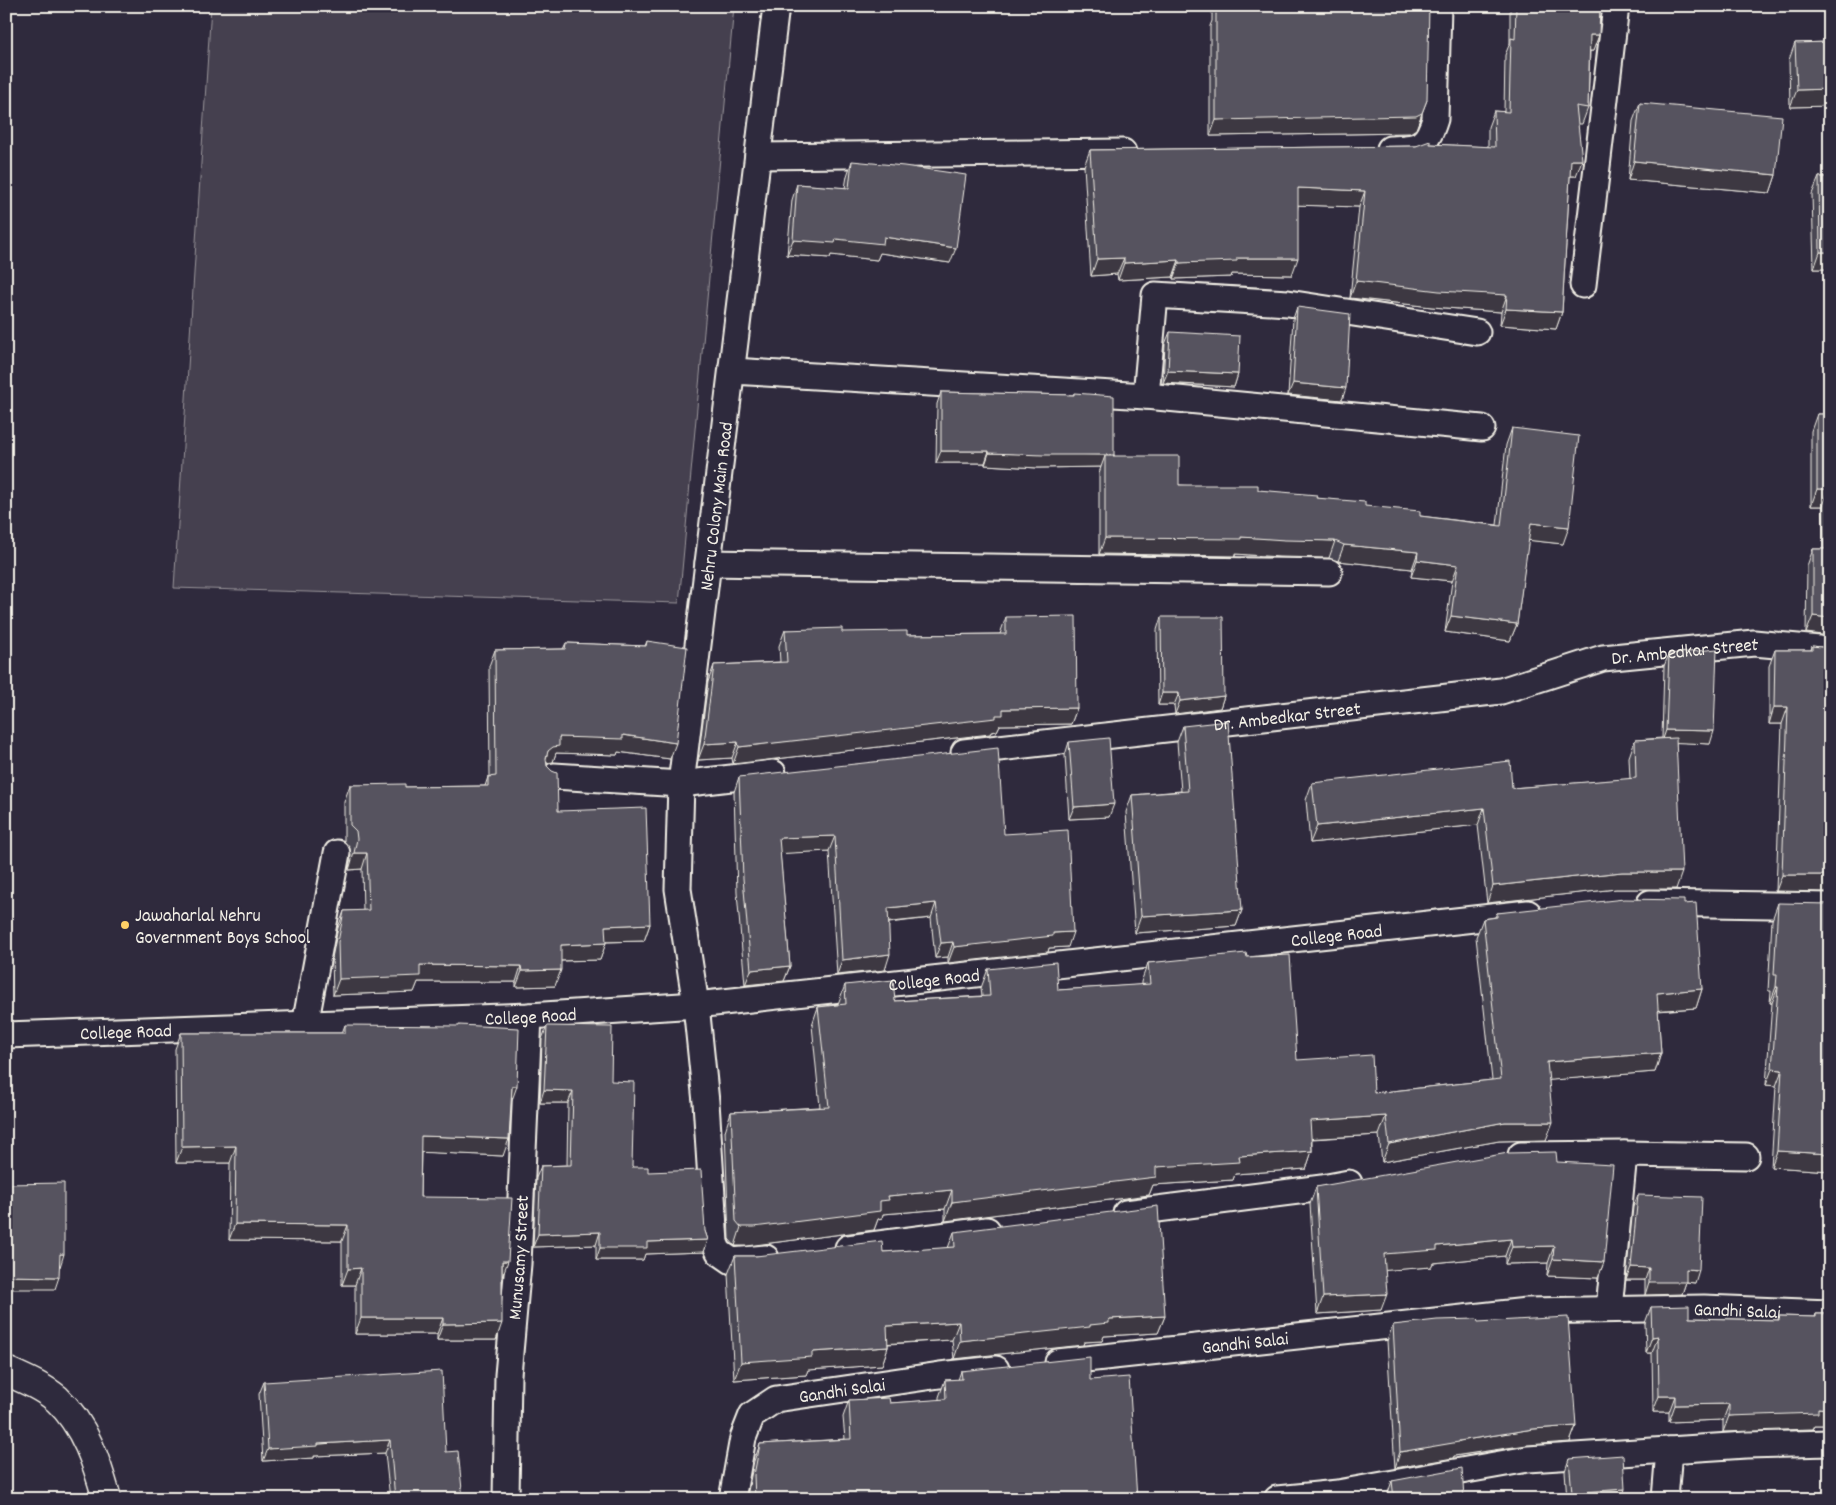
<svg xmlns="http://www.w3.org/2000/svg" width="1836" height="1505" viewBox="0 0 1836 1505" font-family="Dekko,sans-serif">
  <rect width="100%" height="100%" fill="#2f2a3d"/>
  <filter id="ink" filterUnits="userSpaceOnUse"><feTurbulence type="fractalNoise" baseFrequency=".02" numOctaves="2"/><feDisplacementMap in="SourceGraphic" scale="10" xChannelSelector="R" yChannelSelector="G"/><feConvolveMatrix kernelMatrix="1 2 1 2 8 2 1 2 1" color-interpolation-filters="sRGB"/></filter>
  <g filter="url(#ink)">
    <path fill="#454050" stroke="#9c989c" d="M211,6H734L679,603L174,588Z"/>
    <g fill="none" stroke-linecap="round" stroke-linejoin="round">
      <g stroke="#f4f1e8" stroke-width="29">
        <g id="street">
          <path d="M1390,149C1418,148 1426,148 1435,119L1438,6"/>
          <path d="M758,156L1123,152"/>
          <path d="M1583,285L1616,6"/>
          <path d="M732,371L1146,396L1482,428"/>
          <path d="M1146,396L1155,295L1288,303L1477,332"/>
          <path d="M708,563L1329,572"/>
          <path id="s1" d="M964,752L1501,691L1603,658L1754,643L1830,650"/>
          <path d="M554,776L681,784L773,773"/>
          <path d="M1650,903L1830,906"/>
          <path d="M305,1025L337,853"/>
          <path id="s2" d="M6,1035L529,1016L696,1005L1528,913"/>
          <path d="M1624,1154L1746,1156"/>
          <path d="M1521,1155L1624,1154L1609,1309"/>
          <path d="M1126,1213L1322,1188L1349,1183"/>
          <path d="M848,1248L987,1230"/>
          <path id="s3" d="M766,1258L732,1261L719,1252L715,1243L706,1102L696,1005L678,889L681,784L776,6"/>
          <path id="s4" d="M1058,1362L1527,1311L1704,1308L1830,1313"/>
          <path id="s5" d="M506,1499L508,1375L518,1264L529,1016"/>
          <path id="s6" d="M732,1499L743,1438L752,1415L776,1399L940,1375L996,1369"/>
          <path d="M1277,1499L1338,1493L1528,1459L1746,1445L1830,1443"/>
          <path d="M1665,1499L1669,1450"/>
        </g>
      </g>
      <g stroke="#f4f1e8" stroke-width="31">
        <path id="secondary" d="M6,1371C24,1379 43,1387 57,1399C85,1425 97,1463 107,1499"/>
      </g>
      <use href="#street" stroke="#2f2a3d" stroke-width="25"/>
      <use href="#secondary" stroke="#2f2a3d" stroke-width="28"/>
    </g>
    <path fill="#4a4752" stroke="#f4f1e8" d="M1212,6H1429L1421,116L1416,129L1410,133L1210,136V26L1212,21Z
      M1510,6H1600L1593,51H1590L1588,108L1582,124H1578L1576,176H1570L1562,312L1556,329L1500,325L1501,312L1432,307L1350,298L1359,207L1298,205L1292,275L1232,274L1231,277L1173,279V277L1118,280L1117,274L1091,276L1084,166L1090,150L1416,146L1430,144L1488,147V127L1494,111L1504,112L1505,55L1510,43Z
      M1830,42V106L1790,107L1789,60L1795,43Z
      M1640,103L1776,175L1770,193L1628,180L1633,121Z
      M852,161L950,263L880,253L877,260L831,255L830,258L787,255L792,200L797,184L845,188L847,176Z
      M1819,177H1830V351L1828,269H1814L1812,194Z
      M1297,307L1342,400L1288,395L1293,319Z
      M1170,332L1238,374L1234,387L1163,383L1165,344Z
      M941,392L1074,395V393L1114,455V456L1179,485L1258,490L1316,498L1420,516L1497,525L1506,445L1512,428L1563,544L1528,540L1517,624L1510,641L1445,632L1452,581L1411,577L1412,569L1338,561L1329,558L1279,557L1235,554V556L1099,554V473L1101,467L1038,468L985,465V463H936L937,404Z
      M1817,414H1830V636L1806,633L1807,566L1813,549H1824L1823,506H1811V431Z
      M1006,617L1077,708L1071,724L1000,725L997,731L991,732L990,734L733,764L732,758L698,760L708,682L714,665L780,662L779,646L785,630L907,635L1000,634Z
      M1161,617L1224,696L1220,708L1175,714L1174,705H1158L1157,630Z
      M647,641L670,759L618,752L617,755L556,753L553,762L547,764L558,811L650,924L644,941L606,942L600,960L561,961L555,986L516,987V982H418L414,992L333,995L332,958L338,928L344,911H363L362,869L349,870L351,855L350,848L344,841V802L350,785L405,787L485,786L488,777H490L489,666L495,650L563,649L566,643L645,646Z
      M1812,646L1830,648V892L1776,891L1782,724H1769V666L1775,650H1811Z
      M1669,654L1710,744L1676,742V889H1616L1487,903L1478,825L1310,843L1306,800L1312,783L1512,788L1630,779L1629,757L1635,740L1662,738L1664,666Z
      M1183,726L1242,910L1236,926L1135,933L1126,812L1132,795L1181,791L1177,742Z
      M1069,742L1109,817L1069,819L1065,755Z
      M739,777L1004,834L1068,947L1049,948L1048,952L948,963V957L935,958L931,918L889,923L885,970L837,975L829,851L780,853L790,966L784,981L745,985L737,893L734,792Z
      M1778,903L1830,1171L1771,1167L1776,1086L1766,1085L1772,1003H1770L1771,991H1768L1772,920Z
      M1684,904L1702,989L1696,1008L1658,1011L1661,1053L1655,1072L1549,1080L1546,1140L1499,1141L1382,1162L1379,1135L1312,1139V1151L1306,1169L1235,1174L1233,1180L1153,1185L1149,1195L945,1221V1209L883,1214L882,1218L878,1219L874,1230L747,1246H735L729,1239L725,1131L731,1112L820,1107L812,1025L818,1007L838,1004L845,985L895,1001L982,996L981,988L988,969L1058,990L1141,985V982L1148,963L1247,957L1297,1060L1374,1093L1492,1080L1476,937L1483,919L1495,917L1497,913Z
      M345,1025L511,1101L503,1156L421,1152L420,1197L502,1277L496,1340H437V1334H355V1285H342V1241L229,1240L230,1163H176L175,1049L181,1033H342Z
      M547,1026L611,1081L632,1167L648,1172L705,1231L708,1240L704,1252L645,1254L643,1260H596V1245L533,1247L536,1178L541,1166L567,1165L568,1103H540L542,1039Z
      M1557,1162L1604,1262L1598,1278L1547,1276L1548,1263L1505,1264V1256L1433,1263L1431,1267L1385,1270L1381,1310L1317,1314L1310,1204L1316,1187Z
      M1638,1195L1695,1283L1686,1282L1682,1294L1645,1295V1280H1626L1633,1207Z
      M954,1232L1165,1316L1158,1333L1104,1336L1102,1341L1084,1342L1083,1345L954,1359L952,1340L888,1344V1347L882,1365L808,1370L806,1375L734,1380L728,1274L735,1256H756L883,1252L948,1248Z
      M1651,1307L1689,1318L1778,1320L1779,1316L1815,1317L1816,1314H1830V1425H1814L1812,1429L1723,1432V1420L1669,1422V1412H1653L1652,1353H1646L1645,1323Z
      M1478,1322L1576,1426L1570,1442L1527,1445L1454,1456L1453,1458L1395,1468L1387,1341L1393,1325Z
      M961,1371L1090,1380L1137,1499H748V1491L754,1461L760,1444L845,1439L843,1417L849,1400L890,1403L939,1400V1397L945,1380H958Z
      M264,1382L446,1452L463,1499H390L385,1453L314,1456V1458L263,1461L259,1394Z
      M1569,1459L1622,1499H1567L1565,1471Z
      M1392,1481L1464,1499H1386Z"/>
    <path fill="#3c3942" stroke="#f4f1e8" d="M1590,35H1599L1593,51H1584Z
      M1830,89V106L1790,107L1797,90Z
      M1427,100L1416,129L1410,133L1210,136L1216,120Z
      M1571,160H1582L1576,176H1565Z
      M1634,161L1776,175L1770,193L1628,180Z
      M1298,188L1365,191L1359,207L1292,205Z
      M884,237L956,248L950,263L880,253L877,260L831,255L830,258L787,255L793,240L836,239Z
      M1820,252H1830V265L1828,269H1814Z
      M1124,258L1117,274L1091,276L1097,259Z
      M1237,258H1298L1292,275L1232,274L1231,277L1173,279L1179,263Z
      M1179,260L1173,277L1118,280L1124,263Z
      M1356,281L1507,295L1501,312L1432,307L1350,298Z
      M1506,309L1562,312L1556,329L1500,325Z
      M1168,371L1238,374L1234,387L1163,383Z
      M1293,383L1346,388L1342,400L1288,395Z
      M941,451H989L985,463H936Z
      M989,453L1114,455L1110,467L1105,456L1101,467L1038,468L985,465Z
      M1817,489H1829L1823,506H1811Z
      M1531,523L1569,527L1563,544L1525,540Z
      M1241,537L1335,541L1329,558L1279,557L1235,554V556L1099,554L1105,538Z
      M1344,545L1418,552L1412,569L1338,561Z
      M1417,560L1458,565L1452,581L1411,577Z
      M1451,616L1517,624L1510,641L1445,632Z
      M1813,616L1830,618V636L1806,633Z
      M1162,693H1179L1174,705H1158Z
      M1224,696L1220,708L1175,714L1180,701Z
      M1774,707H1788L1782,724H1769Z
      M1077,708L1071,724L1000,725L997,731L991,732L990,734L733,764L739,747L996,715L1003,709Z
      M1666,730L1714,731L1710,744L1662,742Z
      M623,735L676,743L670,759L618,752L617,755L556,753L553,762L547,763L542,768L548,751L559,737Z
      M738,742L732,758L698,760L704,744Z
      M1114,804L1109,817L1069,819L1074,807Z
      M1484,808L1478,825L1310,843L1317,826Z
      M835,836L829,851L774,854L779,838Z
      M354,853H367L362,869L349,870Z
      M1622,872H1682L1676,889H1616L1487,903L1493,886Z
      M1782,875H1830V892L1776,891Z
      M936,903L931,918L882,923L888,908Z
      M1242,910L1236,926L1135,933L1141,916Z
      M650,924L644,941L599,942L605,926Z
      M1073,932L1068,947L1049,948L1048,952L948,963L954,947L1053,933Z
      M953,942L948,957L935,958L941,943Z
      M606,943L600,960L555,961L561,945Z
      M890,954L885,970L837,975L842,960Z
      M420,965L521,966L516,982H418L414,992L333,995L339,979Z
      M790,966L784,981L745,985L751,970Z
      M561,970L555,986L516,987L522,971Z
      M1776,987H1778L1772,1003H1770Z
      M1702,989L1696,1008L1650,1011L1657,993Z
      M1661,1053L1655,1072L1540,1081L1547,1062Z
      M1772,1069L1782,1070L1776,1086L1766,1085Z
      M512,1086H517L511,1103Z
      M544,1090L573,1091L568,1103H540Z
      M1386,1116L1379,1135L1303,1139L1310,1121Z
      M1505,1122H1553L1546,1140L1499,1141L1382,1162L1389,1144Z
      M421,1136L509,1139L503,1156L415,1152Z
      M236,1146L230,1163H176L182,1147Z
      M1312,1151L1306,1169L1235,1174L1233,1180L1153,1185L1149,1195L945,1221L952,1202L1156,1167L1239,1156Z
      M1777,1151L1830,1154V1171L1771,1167Z
      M952,1190L945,1209L883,1214L882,1218L878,1219L874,1230L747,1246H735L741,1227L880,1201L888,1196Z
      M235,1224L348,1225L342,1241L229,1240Z
      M600,1232L596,1245L533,1247L538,1234Z
      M1511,1239L1505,1256L1433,1263L1431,1267L1378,1271L1384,1254L1437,1246Z
      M708,1240L704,1252L645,1254L643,1260H596L600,1248L647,1242Z
      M1554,1246L1548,1263L1505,1264L1512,1247Z
      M60,1254H64L60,1267H55Z
      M1553,1259L1604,1262L1598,1278L1547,1276Z
      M502,1261H508L502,1277Z
      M1631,1267L1649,1268L1645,1280H1626Z
      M361,1268L355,1285H342L348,1269Z
      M1686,1269L1699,1270L1695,1283L1686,1282L1682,1294L1645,1295L1649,1282Z
      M6,1276L59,1277L55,1289H6Z
      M1387,1294L1381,1310L1317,1314L1323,1297Z
      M1165,1316L1158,1333L1104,1336L1102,1341L1084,1342L1083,1345L954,1359L960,1341L1090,1325L1109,1319Z
      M361,1318H443L437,1334H355Z
      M959,1322L952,1340L880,1344L887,1326Z
      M502,1323L496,1340H437L443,1324Z
      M1658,1336L1652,1353H1646L1652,1337Z
      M888,1347L882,1365L808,1370L806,1375L734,1380L741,1362L812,1352Z
      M1659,1396H1675L1669,1412H1653Z
      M1729,1404L1723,1420L1669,1422L1675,1405Z
      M1818,1408L1830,1409V1425H1814L1812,1429L1723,1432L1729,1416Z
      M1576,1426L1570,1442L1527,1445L1454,1456L1453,1458L1395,1468L1400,1452L1459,1441L1533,1429Z
      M390,1440L385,1453L314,1456V1458L263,1461L268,1449L318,1444Z
      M1625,1489L1622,1499H1570L1572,1493Z
      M1026,1495L1025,1499H954Z
      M1110,1496L1109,1499H1026V1498Z"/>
    <path fill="#56525f" stroke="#f4f1e8" d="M1218,6H1429L1427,100L1422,113L1416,116L1216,120V9H1218Z
      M1516,6H1600L1599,35H1590L1588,108L1576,106L1582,160H1571L1562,312L1506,309L1507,295L1439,291L1356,281L1365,191L1298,188V258H1237V261L1179,263V260L1124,263V258L1097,259L1090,150L1416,146L1430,141V144L1495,147L1494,111L1509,112L1511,38L1515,39Z
      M1830,42V89L1797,90L1795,43Z
      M1640,103L1782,116L1776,175L1634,161Z
      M852,161L904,166L966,175L956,248L884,237L883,244L836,239L835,243L793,240L797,184L849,188Z
      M1819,177H1830V252H1820Z
      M1297,307L1350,314L1346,388L1293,383Z
      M1170,332L1240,336L1238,374L1168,371Z
      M941,392L1074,395V393L1114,396V455H1043L989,453V451H941Z
      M1817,414H1830V510L1829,489H1817Z
      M1512,428L1579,436L1569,527L1531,523L1517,624L1451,616L1458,565L1417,560L1418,552L1344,545L1335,541L1285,540L1241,537V539L1105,538V456H1179V485H1258V490L1317,495L1316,498L1365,502V506L1420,511V516L1501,526Z
      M1813,549H1830V618L1813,616Z
      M1076,616L1077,708L1003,709V715H996V718L739,747L738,742L704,744L714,665L787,662L785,630L842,628V632L907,631V635L1006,634V617Z
      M1161,617H1223L1224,696L1180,701L1179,693H1162Z
      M647,641L687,647L676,743L623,735V739L559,737V746L553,747L548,751L546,759L547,766L552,771L557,773L558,811L646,808L650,924L605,926L606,943L561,945V970L522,971L521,966L420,965V976L339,979L338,942L344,911L369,910L367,853H354L357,839L356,831L350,825V785L405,784V787L488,786V777L496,776L495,650L565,649L566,643L646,646Z
      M1812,646L1830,648V875H1782L1788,707H1774L1775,650H1812Z
      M1717,649L1714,731L1666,730L1669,654Z
      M1228,721L1242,910L1141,916L1132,795L1188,791L1183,726Z
      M1109,738L1114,804L1074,807L1069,742Z
      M1676,738L1682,872H1622L1493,886L1484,808L1317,826L1312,783L1510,761L1512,788L1636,778L1635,740Z
      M998,748L1004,834L1068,830L1073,932L1053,933V936L954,947L953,942L941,943L936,903L888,908L890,954L842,960L835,836L779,838L790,966L751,970L743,878L739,777Z
      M1624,899L1684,900V904L1696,903L1702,989L1657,993L1661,1053L1547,1062L1553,1122H1505L1389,1144L1386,1116L1310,1121L1312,1151L1239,1156L1240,1162L1156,1167V1177L952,1202V1190L888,1196L889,1200L880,1201V1211L754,1227H741L736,1221L731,1112L829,1107L818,1007L846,1004L845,985L893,980L895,1001L990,996L988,969L1056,962L1058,990L1150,984L1148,963L1246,953L1247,957L1290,955L1297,1060L1372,1055L1374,1093L1501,1079L1483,919L1497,917V913Z
      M1778,903L1830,904V1154L1777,1151L1782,1070L1772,1069L1778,987H1776L1777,975H1774Z
      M345,1025L459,1026V1025L519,1028L517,1086H512L509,1139L421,1136L420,1197L512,1198L508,1261H502V1323L443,1324V1318H361V1268L348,1269V1225L235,1224L236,1146L182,1147L181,1033H345Z
      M547,1026L612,1027L611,1081L634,1082L632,1167H648V1172L701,1170L705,1231L708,1240L647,1242V1248H600V1232L538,1234L541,1166L571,1165L573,1091L544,1090Z
      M1556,1152L1557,1162L1613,1165L1604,1262L1553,1259L1554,1246L1512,1247L1511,1239L1437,1246V1250L1384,1254L1387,1294L1323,1297L1316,1187L1508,1153Z
      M64,1183V1254H60L59,1277L6,1276V1184Z
      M1638,1195L1702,1197L1699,1270L1686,1269V1282H1649V1268L1631,1267Z
      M1158,1206L1165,1316L1109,1319V1323L1090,1325V1327L960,1341L959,1322L887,1326L888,1347L812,1352V1357L741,1362L735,1256H756L882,1241L883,1252L955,1247L954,1232Z
      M1689,1306V1318L1779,1320V1316L1816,1317V1314H1830V1409L1818,1408V1413L1729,1416V1404L1675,1405V1396H1659L1658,1336L1652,1337L1651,1307Z
      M1568,1317L1576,1426L1533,1429L1459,1441V1442L1400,1452L1393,1325L1437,1320L1477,1319L1478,1322Z
      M1090,1357V1380L1129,1377L1137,1499H1110V1496L1026,1498V1495L954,1499H755L754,1475L760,1444L851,1439L849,1400L889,1398L890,1403L946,1399L945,1380L962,1379L961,1371Z
      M442,1371L446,1452L458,1451L463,1499H395L390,1440L318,1444V1446L268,1449L264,1382Z
      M1623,1455L1625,1489L1572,1493L1569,1459Z
      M1462,1468L1464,1499H1394L1392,1481Z"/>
  </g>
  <circle fill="#ffd166" stroke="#2f2a3d" stroke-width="2" cx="125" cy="925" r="5"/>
  <g text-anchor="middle" stroke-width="4" stroke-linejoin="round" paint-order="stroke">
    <g font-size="19" fill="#f4f1e8" stroke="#2f2a3d">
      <text dy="7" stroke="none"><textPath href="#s3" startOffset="801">Nehru Colony Main Road</textPath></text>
      <text dy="7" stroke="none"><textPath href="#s1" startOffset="730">Dr. Ambedkar Street</textPath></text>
      <text dy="7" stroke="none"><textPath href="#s1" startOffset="325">Dr. Ambedkar Street</textPath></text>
      <text dy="7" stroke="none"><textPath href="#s2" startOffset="1335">College Road</textPath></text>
      <text dy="7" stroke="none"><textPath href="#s2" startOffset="930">College Road</textPath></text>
      <text dy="7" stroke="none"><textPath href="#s2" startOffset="525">College Road</textPath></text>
      <text dy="7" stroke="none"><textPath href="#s2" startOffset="120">College Road</textPath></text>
      <text dy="7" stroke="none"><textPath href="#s5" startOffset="242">Munusamy Street</textPath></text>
      <text dy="7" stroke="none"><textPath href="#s4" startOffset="682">Gandhi Salai</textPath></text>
      <text dy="7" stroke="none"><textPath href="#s4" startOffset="188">Gandhi Salai</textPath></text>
      <text dy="7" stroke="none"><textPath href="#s6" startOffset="182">Gandhi Salai</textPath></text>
    </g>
    <g font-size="19" fill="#f4f1e8" stroke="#2f2a3d" text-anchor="start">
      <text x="135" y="921">Jawaharlal Nehru<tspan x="135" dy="22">Government Boys School</tspan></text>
    </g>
  </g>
  <rect width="1836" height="1505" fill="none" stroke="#2f2a3d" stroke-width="25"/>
  <rect x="12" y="12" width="1811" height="1480" fill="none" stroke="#f4f1e8" stroke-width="2" filter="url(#ink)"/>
</svg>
